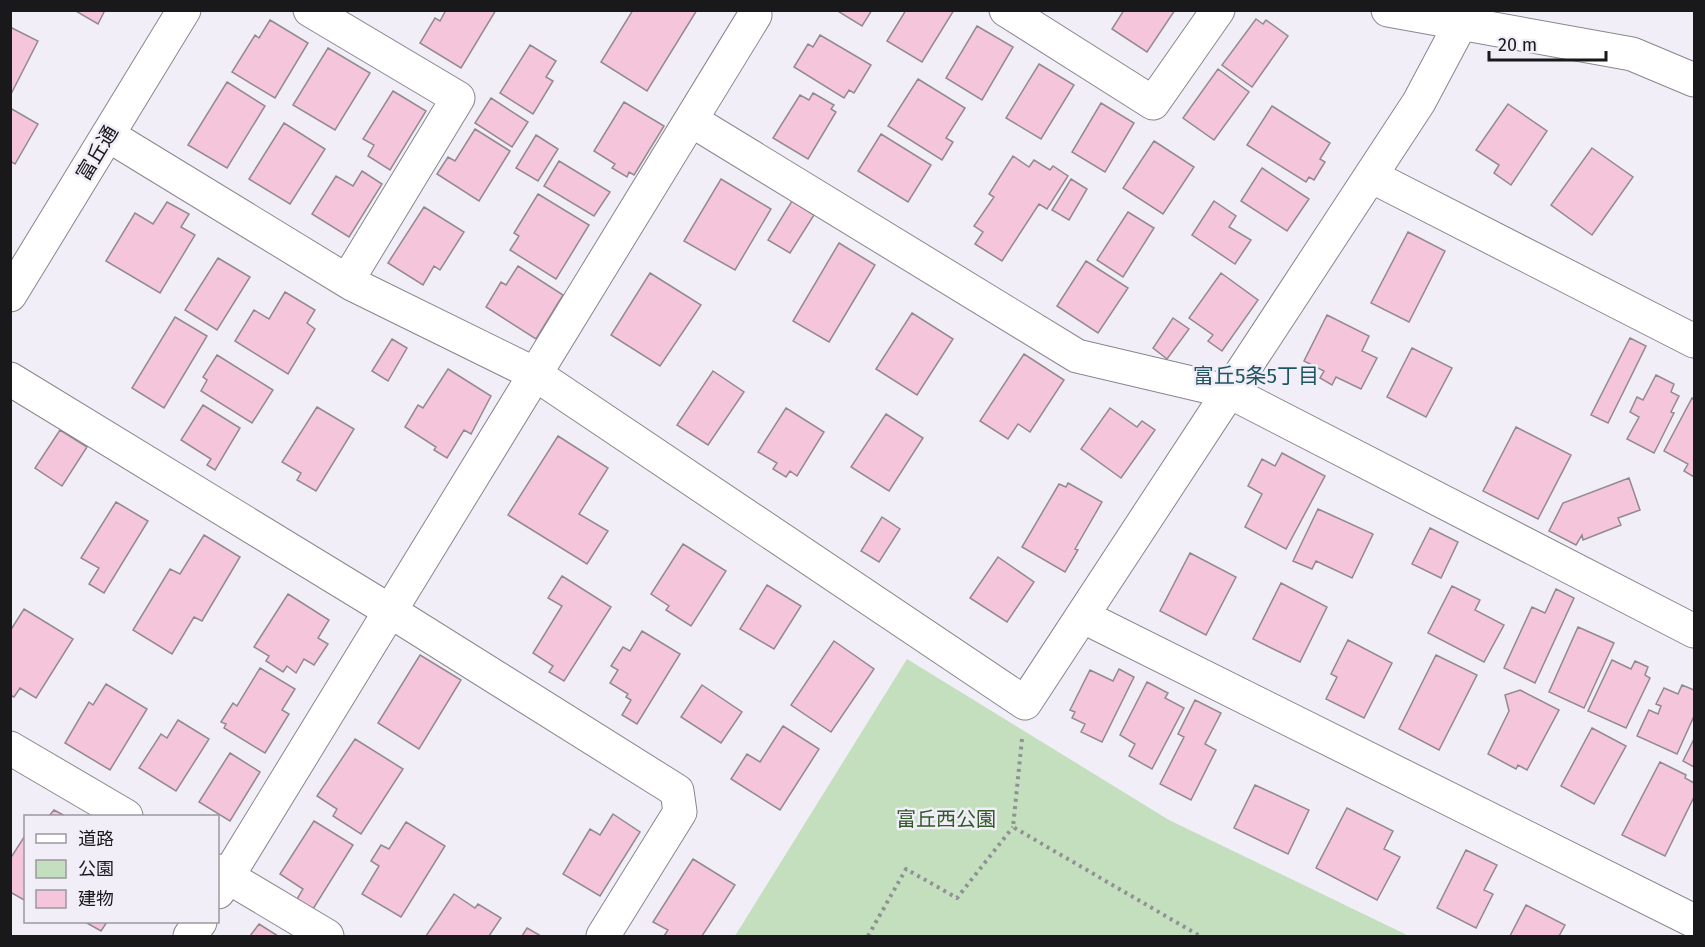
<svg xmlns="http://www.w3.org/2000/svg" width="1705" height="947" viewBox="0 0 1705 947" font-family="'Fira Sans','Noto Sans JP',sans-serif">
  <rect width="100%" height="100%" fill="#f1eef8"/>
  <path fill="#c3dfbd" d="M907,659L1169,820L1409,936H735Z"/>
  <path fill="#f5c5dc" stroke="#938a8e" stroke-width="1.5" d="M74,10H105L98,24Z
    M446,10H496L461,68L420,43L435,18L440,21Z
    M633,10H697L647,91L601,62Z
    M836,10H872L862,26Z
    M906,10H954L922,62L887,41Z
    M1124,10H1175L1147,52L1112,29Z
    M1256,19L1263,24L1266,20L1288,36L1252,87L1222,65Z
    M270,20L308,43L275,98L232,72L255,35L259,38Z
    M977,26L1013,47L982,100L946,78Z
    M10,27L38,41L10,96Z
    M820,35L871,65L854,93L849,90L844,98L794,67L808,44L813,47Z
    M530,45L556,61L546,77L553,81L533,114L500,93Z
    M328,48L370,73L335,130L293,105Z
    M1039,64L1074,85L1041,139L1006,118Z
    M1218,69L1249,92L1214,140L1183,118Z
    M918,79L965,108L946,138L953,142L942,160L888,126Z
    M227,82L265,106L227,168L188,145Z
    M393,91L426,111L390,170L368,156L374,145L363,139Z
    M813,93L834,105L831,109L836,112L808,159L773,138L800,95L809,100Z
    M491,98L528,122L512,147L475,123Z
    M624,102L664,126L634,175L629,172L627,177L612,168L615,164L594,151Z
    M1101,103L1134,123L1105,172L1072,152Z
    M1508,104L1547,131L1511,185L1494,173L1499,165L1476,150Z
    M1272,106L1330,143L1320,159L1325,162L1314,180L1309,177L1306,182L1247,145Z
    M10,108L38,124L15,164L10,161Z
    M284,123L325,149L290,204L249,179Z
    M475,129L510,151L479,201L437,174L448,157L455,161Z
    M881,134L931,165L908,202L858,171Z
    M536,135L558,149L538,181L516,168Z
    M1154,141L1194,167L1163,214L1123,188Z
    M1592,148L1633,177L1592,235L1551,205Z
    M1013,156L1029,167L1034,160L1050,170L1053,166L1068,176L1047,209L1039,204L1002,261L975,244L983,232L974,226L994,197L989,194Z
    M559,161L610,192L594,216L544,186Z
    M1262,168L1309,199L1287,231L1241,201Z
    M362,171L382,184L349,237L312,214L336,176L353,186Z
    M721,179L771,209L735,270L684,241Z
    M1071,179L1087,189L1069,220L1052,210Z
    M538,194L589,225L556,279L510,250L519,236L514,233Z
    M792,201L814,215L790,253L768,240Z
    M1214,201L1236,216L1229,227L1251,240L1235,264L1192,235Z
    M167,202L189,214L181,227L195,235L160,293L106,261L135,213L153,224Z
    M424,207L464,232L440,270L434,266L423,285L388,263Z
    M1128,212L1154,228L1123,277L1097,260Z
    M1408,232L1445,251L1409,322L1371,303Z
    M839,243L875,265L829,342L793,321Z
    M218,258L250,277L217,330L185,310Z
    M1086,261L1128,288L1098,333L1057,306Z
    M518,266L563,295L536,339L486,307L501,282L506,285Z
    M650,273L701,305L660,366L611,335Z
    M1221,273L1258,300L1222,351L1208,341L1213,335L1189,318Z
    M285,292L315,310L307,323L315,329L288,374L235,341L254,310L269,319Z
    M912,313L953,339L917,395L876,369Z
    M1327,315L1369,336L1362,351L1377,358L1361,389L1336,377L1332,385L1320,378L1324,371L1304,361Z
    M175,317L207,336L164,408L132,388Z
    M1173,318L1189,329L1167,359L1153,348Z
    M1630,338L1646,346L1608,423L1591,415Z
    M392,339L407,348L388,381L372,371Z
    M1412,348L1452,368L1426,417L1387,397Z
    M1024,354L1064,380L1030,432L1018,424L1008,439L980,421Z
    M217,355L273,390L252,423L201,391L207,380L203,377Z
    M448,369L491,396L471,434L464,430L447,458L434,450L436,447L405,427L418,405L423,408Z
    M713,371L744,392L708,445L677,425Z
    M1656,375L1674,384L1671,392L1679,396L1671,412L1674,413L1654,453L1627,439L1639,417L1630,412L1637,397L1643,400Z
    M1692,398L1694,400V477L1684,471L1688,464L1664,451Z
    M203,405L240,428L215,470L207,465L211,459L181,440Z
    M317,407L354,429L316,491L297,480L301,473L282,462Z
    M786,408L824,432L797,476L790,471L786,477L773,469L777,463L758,452Z
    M1110,408L1137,427L1142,421L1155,430L1121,478L1081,449Z
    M886,414L923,438L889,491L851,467Z
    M1516,427L1571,455L1538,519L1483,491Z
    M60,430L87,447L62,486L35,468Z
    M558,436L608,468L579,514L608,531L587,564L508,515Z
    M1282,453L1325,476L1286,549L1245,527L1262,494L1248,486L1262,459L1275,466Z
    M1629,478L1640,510L1618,518L1621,525L1583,540L1582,535L1576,545L1549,531L1563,503Z
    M1068,483L1102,502L1075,549L1078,550L1065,572L1022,547L1059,484L1066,487Z
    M116,502L148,521L104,593L89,584L99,568L81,558Z
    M1318,509L1373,534L1352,578L1316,561L1312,569L1293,561Z
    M882,517L900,529L879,562L861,551Z
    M1430,528L1458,542L1441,578L1412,564Z
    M204,535L240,557L202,621L194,617L172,654L133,630L170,569L180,574Z
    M683,544L726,571L691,626L666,610L669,606L651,594Z
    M1190,553L1236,577L1206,635L1160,611Z
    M998,557L1034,582L1007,622L970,598Z
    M562,576L611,607L564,681L549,672L553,666L533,653L562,606L548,598Z
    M1281,583L1327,607L1300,662L1253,639Z
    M767,585L801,606L774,649L740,629Z
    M1452,586L1480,600L1475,610L1504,625L1484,662L1428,633Z
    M1556,589L1574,598L1535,683L1504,668L1532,607L1545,613Z
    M288,594L329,620L318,638L328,644L314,665L304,659L296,673L287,666L283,672L266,661L269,656L254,647Z
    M24,609L73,639L36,698L20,688L14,697L10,695V631Z
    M1578,627L1614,643L1584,708L1549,692Z
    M642,631L680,654L637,724L622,715L631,700L626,697L628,694L610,683L618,670L611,666L623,647L630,651Z
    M1348,640L1392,663L1364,718L1326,699L1337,677L1331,674Z
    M834,641L874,669L831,732L791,705Z
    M420,655L461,680L419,749L378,723Z
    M1436,655L1477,675L1439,750L1399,729Z
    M1612,660L1631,669L1635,661L1648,667L1645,675L1650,678L1626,728L1588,711Z
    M260,668L295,689L282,710L289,714L265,753L224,728L226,724L221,722L233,703L237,706Z
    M1119,669L1134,677L1102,742L1081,732L1085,724L1072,718L1075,712L1070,710L1090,670L1113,681Z
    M1147,682L1168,693L1165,698L1184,708L1152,769L1129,756L1135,744L1120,735Z
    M106,684L147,709L110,770L65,743L89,702L93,705Z
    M702,685L742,712L721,743L681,717Z
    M1682,685L1694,690V716L1677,754L1637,736L1649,710L1658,714L1661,706L1656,704L1664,688L1678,694Z
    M1520,690L1559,710L1527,770L1518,765L1516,769L1488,754L1509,711L1505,695Z
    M1195,700L1221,713L1205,744L1216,750L1191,800L1160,784L1184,737L1178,734Z
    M178,720L209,739L176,791L139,768L161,734L167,738Z
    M783,726L819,749L780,810L731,779L747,754L760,762Z
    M1592,728L1626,746L1594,804L1561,786Z
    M355,739L403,769L361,834L333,816L337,809L317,796Z
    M1694,739V767L1683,761Z
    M230,753L260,772L230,821L199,802Z
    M1660,762L1686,775L1685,778L1694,783V797L1665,856L1622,835Z
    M1255,785L1309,810L1288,854L1234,828Z
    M1347,808L1393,831L1384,849L1400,857L1377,900L1316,868Z
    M54,810L65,816H49Z
    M613,814L640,832L600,896L563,874L590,829L600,835Z
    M314,821L353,845L313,909L297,899L303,889L280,874Z
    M406,822L445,846L401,917L362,894L379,866L371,861L381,845L389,849Z
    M26,834V901L10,892V859Z
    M1466,850L1497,865L1484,890L1493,894L1476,928L1437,908Z
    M693,859L735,885L702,936H664L668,930L653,922Z
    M454,894L475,908L478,904L501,918L489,936H426Z
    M1526,905L1565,925L1559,936H1510Z
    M85,922H107L101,931Z
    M259,924L278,936H250Z
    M527,928L541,936H522Z"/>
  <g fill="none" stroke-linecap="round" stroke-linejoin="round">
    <g stroke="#89868f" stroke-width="35">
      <path id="street" d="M310,10L458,98L347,281
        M1006,10L1153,103L1218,10
        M1388,10L1632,54L1694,80
        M691,120L1077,356L1230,392L1694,631
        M108,135L352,284L535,374L1025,703L1419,102L1461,23
        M1371,176L1694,341
        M10,379L390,611L677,791L680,812L603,936
        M1082,616L1694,921
        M10,748L126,816
        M218,871L327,936
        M218,892L755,15
        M190,936L200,922"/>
    </g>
    <g stroke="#89868f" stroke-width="35">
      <path id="secondary" d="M10,295L184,10"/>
    </g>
    <path stroke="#929097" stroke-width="4" stroke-dasharray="3 4.5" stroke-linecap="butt" d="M1022,739L1013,827L1200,936
      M868,936L906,869L957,898L1013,827"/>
    <use href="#street" stroke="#fff" stroke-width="33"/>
    <use href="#secondary" stroke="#fff" stroke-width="33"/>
  </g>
  <g text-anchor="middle" stroke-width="5" stroke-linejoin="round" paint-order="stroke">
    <g font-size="20" fill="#19181b" stroke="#f1eef8">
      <text transform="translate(97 153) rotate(-59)" y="7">富丘通</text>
    </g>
    <g font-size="20" fill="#315a27" stroke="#f1eef8">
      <text x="946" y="826">富丘西公園</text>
    </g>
    <g font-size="21" fill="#1e5561" stroke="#f1eef8">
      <text x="1256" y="383">富丘5条5丁目</text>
    </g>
  </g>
  <rect width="1705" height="947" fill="none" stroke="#19181b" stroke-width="24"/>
  <rect x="24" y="815" width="195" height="108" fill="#f1eef8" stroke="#9b98a0" stroke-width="1.5"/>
  <rect x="36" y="834" width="30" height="9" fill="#ffffff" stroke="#9b98a0" stroke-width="1.5"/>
  <text x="78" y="845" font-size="18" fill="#19181b">道路</text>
  <rect x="36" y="860" width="30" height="18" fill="#c3dfbd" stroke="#9b98a0" stroke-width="1.5"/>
  <text x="78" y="875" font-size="18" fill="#19181b">公園</text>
  <rect x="36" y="890" width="30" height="18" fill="#f5c5dc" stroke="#9b98a0" stroke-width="1.5"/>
  <text x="78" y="905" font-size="18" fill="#19181b">建物</text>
  <path d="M1489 51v9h117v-9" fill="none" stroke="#19181b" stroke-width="3"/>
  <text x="1498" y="51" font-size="18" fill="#19181b" stroke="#f1eef8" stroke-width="4.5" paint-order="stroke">20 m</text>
</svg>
